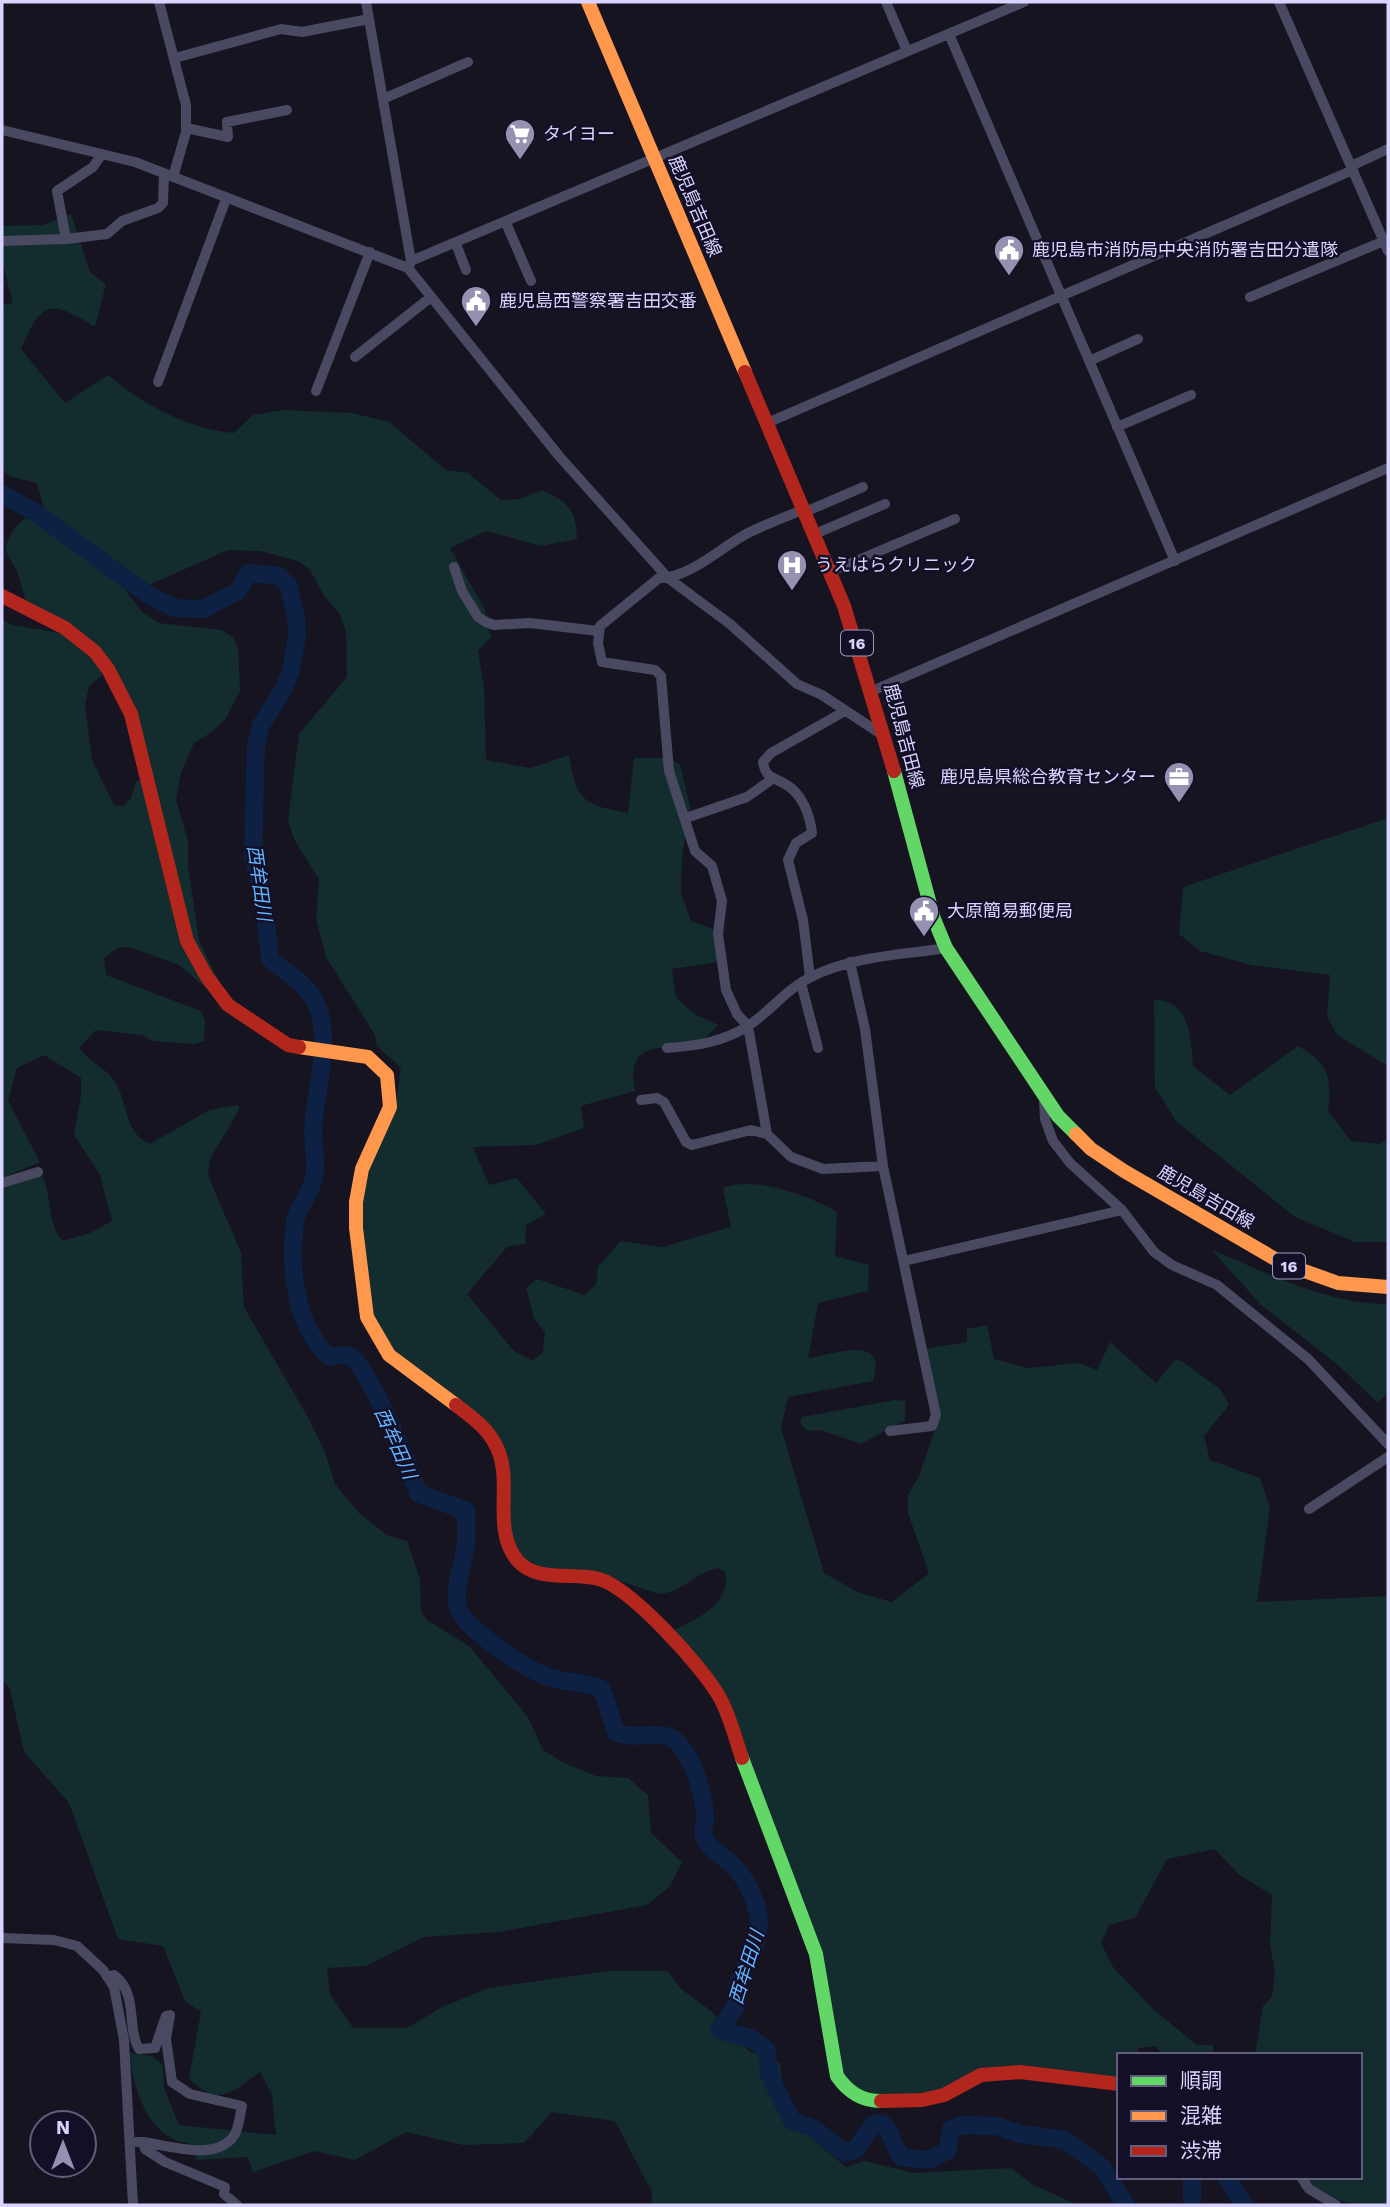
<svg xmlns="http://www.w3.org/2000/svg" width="1390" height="2207" viewBox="0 0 1390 2207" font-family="'Work Sans','Noto Sans JP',sans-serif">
  <rect width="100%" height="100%" fill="#161421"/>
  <path fill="#132c2d" d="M71,214L90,272L106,284L95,327C50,299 42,300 21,349L65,403L108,375C144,405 188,429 234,433L253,415L283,410L352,413L389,422L446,470L468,473L501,500L520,499L542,490C569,502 576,510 577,539L541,546L486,531L450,548L485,610L491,637L478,651L484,687L486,760L530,768L569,755C576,801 584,805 628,813L634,758H669L680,765L691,810L682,854L681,893L691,921L716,930L718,962L672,969L676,997L694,1014L718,1025C713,1030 708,1037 702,1040C675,1057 624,1030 635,1091L581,1106L584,1128L536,1145L473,1147L489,1185L517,1178L546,1214L526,1225L525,1244L507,1247L467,1294L514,1351L532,1361L543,1352L545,1332L534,1319L526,1288L537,1279L585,1295L596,1284L598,1267L621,1241L662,1247L731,1227L723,1188C753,1175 811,1196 837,1212L835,1256L869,1265L868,1291L818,1303L808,1358C833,1355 888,1332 873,1381L788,1397L781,1428L824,1573L857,1592L892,1602L929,1573L908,1513V1495L919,1476L940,1415L925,1349L967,1342V1329L987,1325L994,1359L1028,1368L1079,1363L1097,1370L1110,1342L1156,1383L1176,1359L1183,1362L1220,1389L1229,1405L1204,1436L1210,1460L1260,1478L1270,1508L1257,1602L1388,1596V2205C1357,2205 1326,2205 1306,2177H1360V2055H1255L1263,2006L1272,1997L1275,1973L1270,1944L1272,1895L1238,1874L1215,1849L1167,1859L1135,1918L1109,1925L1101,1943L1113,1967L1154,2010L1197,2045H1213V2055H1163L1156,2046L1139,2048L1136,2055H1119V2080L1005,2067L927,2095L871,2097L852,2089L842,2075L819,1945L730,1707L674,1636V1630C697,1619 732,1604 725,1572L718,1568C696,1572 683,1592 659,1594L586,1570L545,1569L525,1560L516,1548L512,1534L503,1449L391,1349L373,1320L360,1209L371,1160L395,1109L401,1068L377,1046L375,1035L326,957L316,919L319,879L294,839L288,820L299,734L347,677L346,632L340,614L325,597L310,570L298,561L260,551L228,550L149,585L125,590L143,613L159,623L221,630L232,636L238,647L240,691L226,718L212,732L194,743L181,773L176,800L188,841V866L199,941L222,987L191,939L122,681L27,604L17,571L5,550C11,526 23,518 44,508L37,483L11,477L2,469V305L13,303L2,262V226L43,225Z
    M2,620L12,625L66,634L107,671L89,686L85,705L92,760L114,805L123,806L130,800L137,780L143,781C160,852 168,932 211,992L179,965L129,947L117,948L104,958L106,975L201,1011L205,1020L204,1041L194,1044L153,1041L142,1035L96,1030L79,1048C89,1061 102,1066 112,1078C129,1098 122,1132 150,1144L209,1110L237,1105L240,1108L210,1159L208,1175L241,1253L244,1307L310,1421L325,1452L335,1484L359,1513L387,1535L407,1541L420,1579L421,1611L427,1620L469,1646L528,1717L543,1750L564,1763L596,1776L628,1778L648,1795L651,1833L682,1862L670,1886L647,1905L499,1932L424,1937L366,1966L327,1968L330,1994L353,2028H407L442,2007L489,1988L608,1971H668L681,1989L711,2011L749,2051L780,2063L784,2101L799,2127L846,2167L865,2161L914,2173L1011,2168L1032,2184L1078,2205H652V2192L615,2121L552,2112L524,2143L463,2145L406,2132L355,2160L314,2151L253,2172L248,2157L197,2160L189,2143C149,2140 132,2087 130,2053L152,2056L163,2065L164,2088L179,2125L276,2135L272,2095L260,2072C234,2091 218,2109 189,2078L201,2012L185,2001L163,1946L118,1939L69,1803L24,1752L10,1689L2,1680V1186L41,1174C53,1194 46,1223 63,1241L90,1233L112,1221L100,1175L74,1135L81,1095V1078L44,1055L17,1068L8,1101L40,1162L2,1178Z
    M1388,818V1066L1337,1035L1327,1016L1330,975L1251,965L1200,951L1179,934L1183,887Z
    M1154,1000C1190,999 1191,1038 1193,1066L1230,1095L1298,1046C1329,1063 1332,1077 1328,1111L1351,1141L1380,1144L1388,1139V1242H1355L1295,1217L1176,1121L1155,1087Z
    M1212,1250C1268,1273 1327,1304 1388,1304V1392L1378,1403L1339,1366L1260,1304Z
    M895,1400L906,1401L905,1420L861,1444L820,1430L808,1431L800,1423L802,1417Z"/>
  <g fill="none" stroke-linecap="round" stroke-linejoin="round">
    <path stroke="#0d2144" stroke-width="18" d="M2,494L36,513L147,594L174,608L204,609L238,591L248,573L279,576L288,585L296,617L297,636L291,670L283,690L261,725L256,745L253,856L264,903L270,959C285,972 307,984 316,1003C333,1040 315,1091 313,1130C313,1146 317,1163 314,1178C311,1194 297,1207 295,1222C289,1265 295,1328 330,1357C336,1356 346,1354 351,1357C368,1365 411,1471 418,1493L466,1511C466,1522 467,1533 466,1544C464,1564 453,1587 458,1607C463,1628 524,1667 545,1676C563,1683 584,1681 602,1689L616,1732C635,1742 663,1727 677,1742C695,1761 703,1792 705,1816C705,1823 702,1831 704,1837C710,1852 729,1858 738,1871C748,1883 760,1908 759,1925C757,1954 733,1978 736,2006L719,2030L750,2038L767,2050L769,2074L792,2121L813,2128L845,2153L855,2150L874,2124H883C893,2133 893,2146 901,2157L929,2160L947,2151L951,2129L963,2125L997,2126L1020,2134L1065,2140L1102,2167L1126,2205
      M1226,2177L1244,2205
      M1192,2205V2177"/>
    <path stroke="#4a4962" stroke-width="10" d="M159,2L186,105V132L173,177
      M366,2L411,261L409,267
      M886,2L907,51
      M1279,2L1388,251
      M949,34L1175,561
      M175,58L281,29L302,32L369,19
      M383,99L468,62
      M186,128L228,137L227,122L287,110
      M2,130L135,162L408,268L559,456L668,578L730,624L797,684L822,695L884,736
      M1351,166L1388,149
      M506,223L531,281
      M66,239L107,234L122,221L158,208L163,203L164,174
      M2,241L66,239L57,191L93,167L102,154
      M456,244L466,270
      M411,261L1024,2
      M1250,297L1384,241
      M355,357L431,297
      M1089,361L1138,339
      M158,382L226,199
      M316,391L370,252
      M767,423L1353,170
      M1117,427L1191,395
      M804,509C786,517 766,524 748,533C721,547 690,578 659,578L600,626L598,643L602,662L655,670L661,676L669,771L695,851L712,866L722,901L718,934L726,990L737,1014L748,1026L767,1134L791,1157L823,1169L883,1166
      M805,512L863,487
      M815,534L885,504
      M454,567L462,591L478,617L486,622L494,625L530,623L598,631
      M830,572L955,519
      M872,691L1388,468
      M686,818L747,797L771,780
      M850,962L865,1029L883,1166L936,1415L932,1426L890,1431
      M810,977L803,920L788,860L796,843L812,833C810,815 802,793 785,784C772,776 766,779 763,762L771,753L845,711
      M801,983L818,1048
      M667,1048C696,1046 723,1042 748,1026C771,1011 786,989 811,977C852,956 902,955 946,948
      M1044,1099L1045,1119L1053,1141L1070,1163L1122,1210L1154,1252L1172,1265L1217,1285L1308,1359L1388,1444
      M641,1100L657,1098L664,1102L686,1142L692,1145L751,1130L767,1134
      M2,1183L38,1172
      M904,1261L1122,1210
      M1309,1509L1388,1457
      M2,1938L54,1940L77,1946L103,1970L114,1987L124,2040L133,2205
      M107,1977L114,1975C139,1994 126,2027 139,2049L155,2048L166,2016L170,2015L166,2039L172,2082L190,2094L242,2106C240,2115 239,2126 235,2134C218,2163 168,2145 143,2142
      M137,2142H143L145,2149L165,2162L225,2187L224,2194L237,2205
      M1301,2177L1309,2189L1336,2205"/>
    <path stroke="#63d668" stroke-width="14" d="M894,771L934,919L946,948L1058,1116L1076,1134
      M742,1758L816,1954L837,2076C848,2092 861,2101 881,2101"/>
    <path stroke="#ff974d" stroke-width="14" d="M588,2L745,372
      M299,1047L368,1057L387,1075L390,1107L362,1169L356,1202V1228L367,1317L389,1355L456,1405
      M1076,1134L1091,1149L1124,1171L1282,1263L1338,1283L1388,1287"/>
    <path stroke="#b3261e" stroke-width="14" d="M745,372L844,606L894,771
      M2,596L65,628L95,652L108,669L131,714L187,941L207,977L228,1005L288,1045L299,1047
      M456,1405C470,1416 485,1426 494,1442C516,1478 490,1526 517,1560C536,1583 573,1572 599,1579C631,1588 703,1667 720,1698C730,1716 735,1738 742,1758
      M881,2101L922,2100L944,2095L981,2075L1020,2072L1119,2084"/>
  </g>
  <defs>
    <g id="supermarket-pin" transform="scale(1.575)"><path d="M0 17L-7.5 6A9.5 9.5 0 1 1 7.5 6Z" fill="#9591b1" stroke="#130f26"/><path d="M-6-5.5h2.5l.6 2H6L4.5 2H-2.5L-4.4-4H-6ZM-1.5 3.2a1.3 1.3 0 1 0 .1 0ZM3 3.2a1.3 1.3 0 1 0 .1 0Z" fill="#fff"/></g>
    <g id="civic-pin" transform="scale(1.575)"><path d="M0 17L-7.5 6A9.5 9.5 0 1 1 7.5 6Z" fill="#9591b1" stroke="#130f26"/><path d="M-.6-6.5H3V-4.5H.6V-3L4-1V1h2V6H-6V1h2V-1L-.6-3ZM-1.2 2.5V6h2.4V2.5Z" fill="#fff"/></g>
    <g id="hospital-pin" transform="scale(1.575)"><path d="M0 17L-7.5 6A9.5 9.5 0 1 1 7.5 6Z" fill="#9591b1" stroke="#130f26"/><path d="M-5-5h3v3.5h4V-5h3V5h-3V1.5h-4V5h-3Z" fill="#fff"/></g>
    <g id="office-pin" transform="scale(1.575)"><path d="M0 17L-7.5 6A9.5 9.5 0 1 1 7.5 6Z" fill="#9591b1" stroke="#130f26"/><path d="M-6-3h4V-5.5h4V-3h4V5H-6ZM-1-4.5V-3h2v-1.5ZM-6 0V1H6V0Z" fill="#fff"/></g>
  </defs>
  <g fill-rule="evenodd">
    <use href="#supermarket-pin" x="520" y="134"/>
    <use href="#civic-pin" x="1009" y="250"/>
    <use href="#civic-pin" x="476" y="301"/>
    <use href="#hospital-pin" x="792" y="565"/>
    <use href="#office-pin" x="1179" y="777"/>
    <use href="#civic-pin" x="924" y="911"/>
  </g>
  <g text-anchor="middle" stroke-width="5" stroke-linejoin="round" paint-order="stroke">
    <g fill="#130f26" stroke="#9e99be" stroke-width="2">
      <rect x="841" y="630.5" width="32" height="25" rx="5"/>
      <rect x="1273" y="1253.5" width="32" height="25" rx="5"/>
    </g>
    <g font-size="16" font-weight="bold" fill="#d9d4ff">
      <text x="857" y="649">16</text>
      <text x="1289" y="1272">16</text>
    </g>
    <g font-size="18" fill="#d9d4ff" stroke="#130f26" text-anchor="start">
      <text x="543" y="140">タイヨー</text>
      <text x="1032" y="256">鹿児島市消防局中央消防署吉田分遣隊</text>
      <text x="499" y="307">鹿児島西警察署吉田交番</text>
      <text x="815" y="571">うえはらクリニック</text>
      <text x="1156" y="783" text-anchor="end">鹿児島県総合教育センター</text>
      <text x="947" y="917">大原簡易郵便局</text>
    </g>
    <g font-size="18" fill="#d9d4ff" stroke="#130f26">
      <text transform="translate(695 206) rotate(67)" y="6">鹿児島吉田線</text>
      <text transform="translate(904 736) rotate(75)" y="6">鹿児島吉田線</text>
      <text transform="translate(1206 1197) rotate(30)" y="6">鹿児島吉田線</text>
    </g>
    <g font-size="19" font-style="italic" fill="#62b6ff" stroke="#130f26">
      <text transform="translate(260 883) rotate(82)" y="7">西牟田川</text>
      <text transform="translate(396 1443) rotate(66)" y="7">西牟田川</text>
      <text transform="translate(746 1967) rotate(-73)" y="7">西牟田川</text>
    </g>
  </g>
  <rect width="1390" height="2207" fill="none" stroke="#d9d4ff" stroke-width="7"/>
  <rect x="1117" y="2053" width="245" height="126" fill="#130f26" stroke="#625e7d" stroke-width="2"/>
  <rect x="1131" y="2076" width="35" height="10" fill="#63d668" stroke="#625e7d" stroke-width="2"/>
  <text x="1180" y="2088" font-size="21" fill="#d9d4ff">順調</text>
  <rect x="1131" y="2111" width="35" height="10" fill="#ff974d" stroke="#625e7d" stroke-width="2"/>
  <text x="1180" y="2123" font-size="21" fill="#d9d4ff">混雑</text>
  <rect x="1131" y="2146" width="35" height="10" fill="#b3261e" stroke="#625e7d" stroke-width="2"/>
  <text x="1180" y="2158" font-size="21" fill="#d9d4ff">渋滞</text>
  <g transform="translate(63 2144)"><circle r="33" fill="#130f26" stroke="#625e7d" stroke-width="2"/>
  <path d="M0-5L12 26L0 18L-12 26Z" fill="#9591b1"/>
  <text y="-10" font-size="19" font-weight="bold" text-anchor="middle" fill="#d9d4ff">N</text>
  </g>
</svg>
